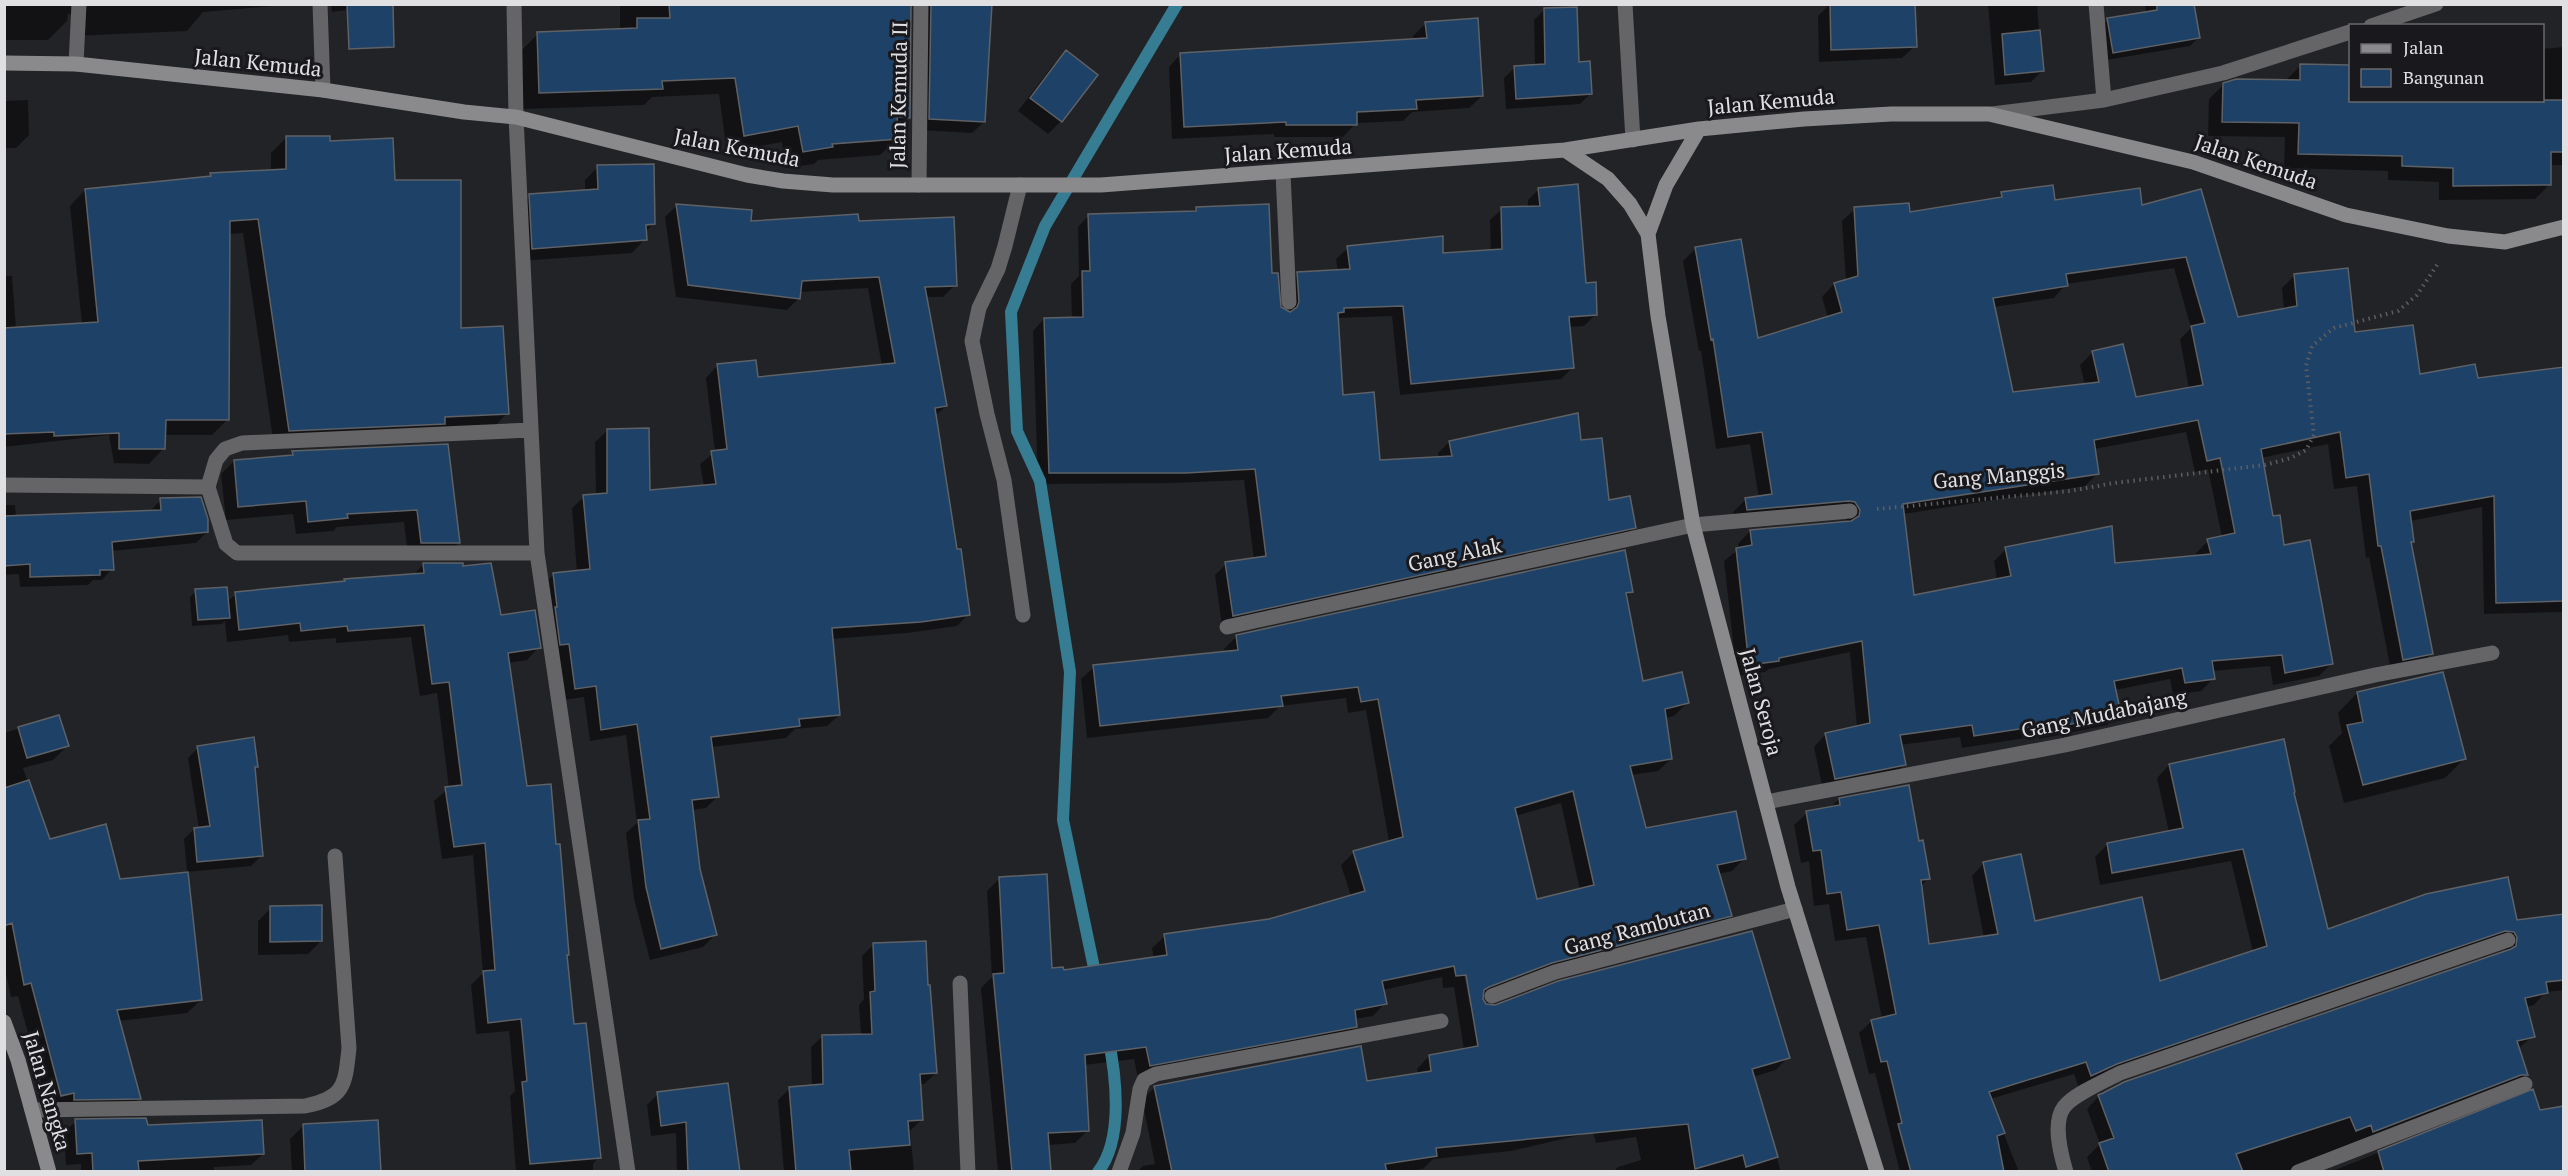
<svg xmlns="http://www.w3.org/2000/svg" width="2568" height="1176" viewBox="0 0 2568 1176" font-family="'PT Serif',serif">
  <rect width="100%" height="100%" fill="#222326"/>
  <path fill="#0007" fill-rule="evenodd" d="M4,4H297L203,12L187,31L73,36V16L68,13L67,21L48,40H4Z
    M331,4H392L332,12Z
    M620,4H910L908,117L896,129L897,139L880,155L818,160L814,164L786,168L782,142L727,152L719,94L652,97L644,105L523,109L521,51L538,34L620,30Z
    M923,4H991L984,122L972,133L918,130Z
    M1830,4H1913L1915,46L1902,58L1819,62L1818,16Z
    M1988,4H2037L2042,71L2031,82L1995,85Z
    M2145,4H2193L2198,38L2190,46L2106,60L2100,28L2108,20L2146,13Z
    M1545,9L1578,63L1591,93L1580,104L1506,109L1504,78L1514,68L1535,66L1534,20Z
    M1426,23L1482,96L1469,108L1412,112L1403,121L1356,123L1343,137H1274V134L1172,139L1169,67L1181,54L1414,40L1413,36Z
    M2564,47V165H2550V184L2535,199L2439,200V182L2388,180V171L2284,168L2285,137L2208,136L2209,99L2224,84L2286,80L2301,65L2350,67V100H2542V49Z
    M1066,52L1061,121L1048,134L1018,111L1053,65Z
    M28,100L29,135L16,148H4V101Z
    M287,137L329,142L393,181L460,330L507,413L492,429L274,446L243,233L228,234V419L212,435H164V448L149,464L114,463L109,435L4,447V276H12L16,329L82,324L70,206L85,190L208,178L211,175L271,172V153Z
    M598,167L653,224L645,232V239L632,253L520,261L517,208L530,195L585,191V180Z
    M1539,189L1596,314L1584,326L1568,327L1572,368L1561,379L1400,395L1392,316L1337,318L1341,396L1379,462L1439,458L1438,453L1449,442H1579L1607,502L1634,527L1623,538L1222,626L1215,575L1226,564L1254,560L1244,480L1174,483L1038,484L1033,331L1044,319H1072L1071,284L1079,276L1078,227L1089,215L1192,213L1196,208L1271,275L1279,308L1288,312L1287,284L1298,273L1338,271L1336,259L1348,248L1442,255L1491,251L1490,220L1502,209L1528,208V200Z
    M2200,191L2237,319L2284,310L2282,288L2294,276L2354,334L2418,376L2477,379L2564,368V612L2484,614L2482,507L2410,521L2413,542L2410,544L2431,654L2419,666L2391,671L2369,557L2366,558L2357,486L2334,489L2328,444L2261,458L2271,518L2331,664L2319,676L2273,685L2270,666L2212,671L2213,679L2201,691L2173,695L2170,679L2115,690L2119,713L2107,725L2039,739V736L1962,748L1960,737L1900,745L1904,765L1892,777L1823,790L1814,747L1826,734L1857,727L1850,652L1769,669L1765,672L1737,676L1724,561L1739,549L1738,544L1750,531L1848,522L1842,514L1735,522L1733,512L1746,499L1759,498L1750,444L1716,449L1701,351H1699L1683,261L1696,248L1757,340L1828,318L1822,297L1834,284L1846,281L1842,221L1855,209L1908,214L1996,199L2002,194L2054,202L2141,207ZM2174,268L2191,328L2180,339L2189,389L2135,399L2092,353L2080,365L2085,385L2012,394L1994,307L2054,298L2066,284ZM2186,432L2195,472L2208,469L2222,537L2208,541L2196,553V557L2114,565L2006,549L1994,561L1997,580L1912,597L1903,514L2085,486L2098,473L2094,449Z
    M677,205L750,223L857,222L955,285L943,297H925L946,406L934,417L956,551L969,614L957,626L907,633L831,639L839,715L827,726L795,729L786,738L711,747L718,796L706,808L691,810L699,869L715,935L703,947L650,960L634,899L626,833L637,823L626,735L590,741L584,697L563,700L542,586L554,574L577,572L572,508L584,497L596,496L595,442L607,431L648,491L704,486L700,464L715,452L706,378L717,366L757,379L882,366L868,288L799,292V298L787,310L676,297L665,217Z
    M447,445L459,543L446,556H408L404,522L337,527L333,531L296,534L293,514L226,520L221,474L234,461L288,457L293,452Z
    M161,500L207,532L196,543L111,551L112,569L102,580H93L88,585L20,587L19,574L4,575V505H15L16,517L149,512Z
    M424,564L539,647L527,660L508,663L526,787L565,956L572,1026L599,1157L593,1164V1172H516L510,1096L515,1091L509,1031L476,1034L471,985L483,973L473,855L442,859L434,801L449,788L437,693L420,696L411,637L336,643V638L289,642L288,635L227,642L225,621L222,624L192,626L190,597L196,591L227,602L236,594L343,582L345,580L413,575Z
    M1631,592L1625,598L1642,683L1687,703L1674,716L1665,718L1671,759L1658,771L1631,775L1645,830L1744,859L1732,871L1718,874L1730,915L1717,928L1538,975L1482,996L1486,1005L1788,1057L1776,1070L1753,1077L1781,1172H1613L1618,1167L1641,1160L1636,1137L1596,1143L1593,1132L1511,1151L1433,1159L1423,1169L1402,1172H1137L1143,1166L1155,1164L1142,1100L1155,1087L1366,1083L1418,1075L1417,1069L1429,1056L1464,1050L1454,987L1443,988L1442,977L1383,990L1385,1003L1373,1016L1355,1019L1356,1026L1343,1039L1138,1078L1134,1059L1084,1065L1087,1131L1075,1143L1048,1145L1049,1172H998L981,988L992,977L987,891L999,879L1051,970L1062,972L1154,959L1152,948L1165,936L1270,920L1351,896L1341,865L1354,852L1389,842L1366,710L1348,713L1346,698L1280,706L1268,718L1087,738L1081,679L1094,667L1225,653L1224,649L1237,636ZM1561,803L1580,890L1536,901L1515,816ZM1466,967L1472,1004L1470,1007L1463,968Z
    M2357,693L2464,759L2445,778L2344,803L2329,746L2342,733L2338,713Z
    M58,717L67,746L53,760L23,768L49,841L119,880L201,1000L187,1013L119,1021L139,1098L126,1112L48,1109L18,996L11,997L4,965V733Z
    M198,748L261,856L251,866L187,872L184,839L194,829H199L188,758Z
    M2169,765L2292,793L2327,931L2516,921L2564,915V990L2546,992L2534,1005L2525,1007L2533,1036L2518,1049L2526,1075L2514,1087H2508L2289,1172H2092L2087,1157L2100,1144L2087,1109L2099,1096L2505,953V949L2498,943L2079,1088L2074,1074L1990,1099L2019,1172H1900L1875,1073L1869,1074L1859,1033L1872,1021L1882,1019L1866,937L1835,941L1829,904L1814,906L1809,861L1801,863L1794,825L1807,813L1830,808L1839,799L1918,842L1929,878L1920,887L1928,945L1984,938L1972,876L1984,863L2033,923L2159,983L2253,952L2231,861L2100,885L2095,857L2108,844L2169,832L2157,778Z
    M271,908L321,941L308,954L258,955V921Z
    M874,944L926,987L936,1073L924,1084H919L921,1120L910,1131L914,1172H784L778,1100L790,1088L812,1087L811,1047L823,1036L861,1035L859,1005L864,999L862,956Z
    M2532,1091L2564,1172H2330Z
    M658,1094L738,1172H677L676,1133L651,1136L647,1105Z
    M76,1121L147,1126L263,1154L251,1165L214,1167V1172H81V1164L66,1165L64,1132Z
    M303,1126L379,1172H292L290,1139Z"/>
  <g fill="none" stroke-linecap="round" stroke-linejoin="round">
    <path stroke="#367c92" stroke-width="12" d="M1097,982L1063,820L1070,672L1040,481L1017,431L1011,312L1045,226L1177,4
      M1098,1172C1124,1139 1116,1075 1108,1037"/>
  </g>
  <path fill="#1d4167" stroke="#5e6165" stroke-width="1.5" fill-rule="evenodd" d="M347,4H393L394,47L349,49Z
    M669,4H911L910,118L897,117L899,139L832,144L833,147L803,152L798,126L744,136L735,78L662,81L663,89L539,93L537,32L637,28V18H670Z
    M931,4H992L985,122L929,119Z
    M1830,4H1915L1917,47L1831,50Z
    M2157,4H2194L2200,38L2113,53L2107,18L2157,10Z
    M1577,7L1579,62L1590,61L1592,94L1516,99L1514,66L1545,64L1544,8Z
    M1478,18L1483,96L1416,100L1417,109L1357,112V125H1286V122L1184,127L1180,53L1427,38L1425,22Z
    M2040,30L2044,71L2005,75L2002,34Z
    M1066,50L1098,75L1062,122L1030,98Z
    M2300,64L2350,65L2349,100H2564V152H2551V185L2453,186V168L2402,166V156L2298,154L2299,123L2222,122L2223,83L2236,79L2300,80Z
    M286,136H330V141L393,138L395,180H461V328L503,326L509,414L445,417V424L289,431L258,219L230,221L229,420H166L165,449H119V433L54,436V432L4,434V328L98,322L85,189L211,176L210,173L286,169Z
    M654,164L655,224L646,225L647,240L532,249L529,194L598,189L597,165Z
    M1578,184L1586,283L1596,282L1597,315L1569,317L1574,368L1411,384L1403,306L1344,308V312L1338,313L1343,395L1374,392L1380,460L1452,456L1449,441L1578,413L1581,440L1602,438L1609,500L1630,496L1636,528L1233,616L1225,562L1266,556L1255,469L1186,473H1049L1044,318L1083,317L1082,271H1090L1088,214L1196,211V207L1269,204L1272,273H1278L1281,307L1290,312L1297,307L1299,302L1297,272L1350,269L1347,246L1443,236V253L1502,249L1501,207L1540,206L1538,188Z
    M2053,185L2055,200L2140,188L2142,205L2201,189L2238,317L2297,306L2294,274L2348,268L2355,332L2413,325L2420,374L2475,364L2478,378L2564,367V601L2496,603L2494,496L2410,511L2414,542H2411L2433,654L2403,660L2381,546H2378L2369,474L2346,478L2340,432L2261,449L2273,516L2280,515L2284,545L2310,540L2333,664L2285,673L2282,655L2212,661L2215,679L2185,683L2182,668L2114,681L2121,714L2051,728V724L1974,736L1972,725L1900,735L1906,765L1835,779L1825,733L1870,723L1862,641L1779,658V661L1749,665L1736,548L1752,545L1750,530L1851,521L1859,516L1860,510L1855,502L1849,501L1747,510L1745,498L1772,494L1762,432L1728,437L1713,339L1711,340L1695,247L1741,239L1758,338L1842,312L1834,283L1858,276L1854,207L1909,203L1910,212L2002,197L2001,192ZM2186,257L2205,323L2191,326L2203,385L2136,397L2123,344L2092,351L2099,382L2013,392L1993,298L2068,286L2066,274ZM2198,420L2207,461L2220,458L2235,533L2207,539L2211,554L2115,563L2112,526L2005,547L2011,576L1914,595L1903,504L2099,474L2094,440Z
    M676,204L752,210L751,221L858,214L859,221L954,217L957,286L925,287L947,406L935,408L957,549H961L970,615L921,622L832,628L840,715L799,719L800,726L711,737L719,797L692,800L700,869L717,935L661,949L646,887L638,820L650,819L637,724L601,730L596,686L575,689L569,644L560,645L555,607H557L553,573L590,569L583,495L607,493V429L649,428L650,490L716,484L711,451L727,449L717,364L756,360L758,377L895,363L879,277L802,281L800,299L688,285Z
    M448,444L460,543H421L417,510L347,514L348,518L308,522L306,501L238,507L234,460L293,455L292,451Z
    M201,497L208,519V532L112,542L114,570H100V575L30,577V564L4,566V516L161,510L160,498Z
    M1625,550L1633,592L1626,593L1643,681L1682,672L1689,703L1665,709L1672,759L1630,766L1646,828L1736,811L1746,859L1717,865L1732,916L1552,963L1489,987L1484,990L1483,999L1486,1004L1495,1005L1558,981L1752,931L1790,1058L1752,1069L1778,1157L1746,1167L1743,1155L1695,1169L1688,1124L1436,1148L1437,1156L1385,1164L1387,1172H1172L1154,1086L1361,1046L1367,1081L1431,1071L1429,1055L1478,1046L1466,975L1456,976L1454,966L1382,981L1387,1004L1355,1010L1357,1027L1150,1066L1146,1047L1085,1055L1089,1131L1048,1133L1051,1172H1012L993,974L1004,973L999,877L1047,874L1052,968L1063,967L1064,970L1167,955L1164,934L1269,919L1365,891L1353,851L1403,837L1378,699L1361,702L1358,687L1281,696L1283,706L1100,726L1093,665L1238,650L1236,635ZM1573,791L1594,885L1537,899L1515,808Z
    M423,563H463V566L491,563L501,615L535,610L541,648L508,653L527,786L551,784L556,844H560L562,868L569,955H567L574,1024L586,1023L601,1158L530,1164L522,1082L527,1081L521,1019L488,1023L483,971L495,970L485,843L454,847L445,787L462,785L449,682L432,684L424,625L348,631L347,626L301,631L300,623L239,630L235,592L345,581L344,579L424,573Z
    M227,587L230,618L198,620L195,589Z
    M2443,672L2466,759L2363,785L2347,725L2363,722L2357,692Z
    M59,715L69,746L27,758L18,727Z
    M254,737L258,767H255L263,856L197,862L194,828L210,826L197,746Z
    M2284,739L2295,792L2294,793L2328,929L2426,894L2508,877L2517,920L2564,914V980L2546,982L2548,993L2525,998L2535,1037L2517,1041L2528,1075H2521L2373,1132L2371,1125L2356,1131L2350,1117L2236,1154L2243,1172H2109L2099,1143L2114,1138L2098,1095L2103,1093L2124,1082L2511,949L2516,946L2517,937L2514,932L2505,931L2117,1064L2091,1076L2086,1062L1989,1092L2005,1133L1997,1136L2004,1172H1911L1898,1124L1902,1123L1887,1061L1881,1062L1871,1020L1896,1014L1879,925L1847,930L1841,892L1827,894L1821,850L1813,851L1806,811L1840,805L1839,798L1909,785L1919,841L1923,840L1930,879L1921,880L1929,944L1998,934L1983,862L2021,854L2035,921L2142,897L2160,981L2267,946L2243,849L2112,873L2107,843L2183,828L2169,764Z
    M29,780L50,839L106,824L120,879L188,872L202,1000L117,1010L141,1099L74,1100V1093L61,1096L31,983L24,985L12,923L4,926V788Z
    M322,905V941L270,942V906Z
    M926,941L928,985H930L937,1073L920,1074L923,1120L908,1121L910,1145L849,1150L851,1172H796L789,1087L823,1084L822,1035L872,1034L870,992L875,991L873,943Z
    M728,1083L740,1172H688L686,1122L661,1126L657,1092Z
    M2533,1089L2540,1110L2564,1106V1172H2384L2378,1151Z
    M146,1118L148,1125L262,1120L264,1154L138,1161L139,1172H93L92,1153L77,1154L75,1119Z
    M378,1120L381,1172H305L303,1124Z"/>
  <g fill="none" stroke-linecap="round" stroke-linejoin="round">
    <path stroke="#5e5e61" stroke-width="4" stroke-dasharray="1.5 4.5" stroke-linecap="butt" d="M1877,509L2070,491L2114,483L2265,465L2291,458L2306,450L2314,435L2306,366L2312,346L2334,328L2398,311L2417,295L2439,262"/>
    <path stroke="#656466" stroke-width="15" d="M320,4L323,90
      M514,4L516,117"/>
    <path stroke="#656466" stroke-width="15" d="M1625,4L1633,140
      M2096,4L2104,100
      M2371,26L2436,4
      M76,64L79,4
      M1992,114L2104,100L2223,73L2350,32
      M516,117L537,553L628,1172
      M1283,173L1289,302
      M919,185L921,4
      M1020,185L1005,246L998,269L979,308L972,341L987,414L1004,480L1023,615
      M531,430L242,443L225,449L216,460L208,487L226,544L237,553H537
      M4,485L208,487
      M1227,627L1693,525L1850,511
      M1766,802L2065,745L2375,675L2492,653
      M960,983L968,1172
      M1492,996L1555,972L1795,909
      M32,1110L305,1106C345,1098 345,1085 349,1048L335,856
      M1119,1172L1133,1133L1140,1089L1144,1080L1156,1074L1441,1021
      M2066,1172C2061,1155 2052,1123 2064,1107C2074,1094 2105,1081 2120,1073L2508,940
      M2298,1172L2525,1084"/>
    <path stroke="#8a898b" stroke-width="15" d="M4,63L76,64L323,90L464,112L516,117L747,175L783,181L833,185H1101L1565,150L1699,129L1804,119L1891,114H1989L2193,162L2346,215L2448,236L2505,242L2564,227
      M1699,129L1666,185L1648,234L1658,316L1693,525L1788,887L1877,1172
      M1565,150L1608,179L1630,204L1648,234
      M4,1022L18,1060L49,1172"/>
  </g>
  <g text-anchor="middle" stroke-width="6" stroke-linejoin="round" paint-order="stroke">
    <g font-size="21" fill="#e0e0e3" stroke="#19191d">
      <text transform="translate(258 63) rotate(6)" y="7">Jalan Kemuda</text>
      <text transform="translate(899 95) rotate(-89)" y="7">Jalan Kemuda II</text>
      <text transform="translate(1771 102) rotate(-5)" y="7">Jalan Kemuda</text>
      <text transform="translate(737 148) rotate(11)" y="7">Jalan Kemuda</text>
      <text transform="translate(1288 151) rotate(-4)" y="7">Jalan Kemuda</text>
      <text transform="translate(2256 162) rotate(19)" y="7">Jalan Kemuda</text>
      <text transform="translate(1999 476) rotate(-5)" y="7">Gang Manggis</text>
      <text transform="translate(1455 555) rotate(-12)" y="7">Gang Alak</text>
      <text transform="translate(1761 702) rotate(75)" y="7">Jalan Seroja</text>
      <text transform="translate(2104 714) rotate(-12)" y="7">Gang Mudabajang</text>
      <text transform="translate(1637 929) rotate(-15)" y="7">Gang Rambutan</text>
      <text transform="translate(47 1091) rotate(74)" y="7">Jalan Nangka</text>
    </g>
  </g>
  <rect width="2568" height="1176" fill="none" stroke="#e0e0e3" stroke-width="12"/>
  <rect x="2349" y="24" width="195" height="78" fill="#19191d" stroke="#69696c" stroke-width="1.5"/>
  <rect x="2361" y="44" width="30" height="9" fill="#8a898b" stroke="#69696c" stroke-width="1.5"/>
  <text x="2403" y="54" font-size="18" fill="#e0e0e3">Jalan</text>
  <rect x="2361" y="69" width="30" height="18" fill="#1d4167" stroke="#69696c" stroke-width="1.5"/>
  <text x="2403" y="84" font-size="18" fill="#e0e0e3">Bangunan</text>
</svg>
